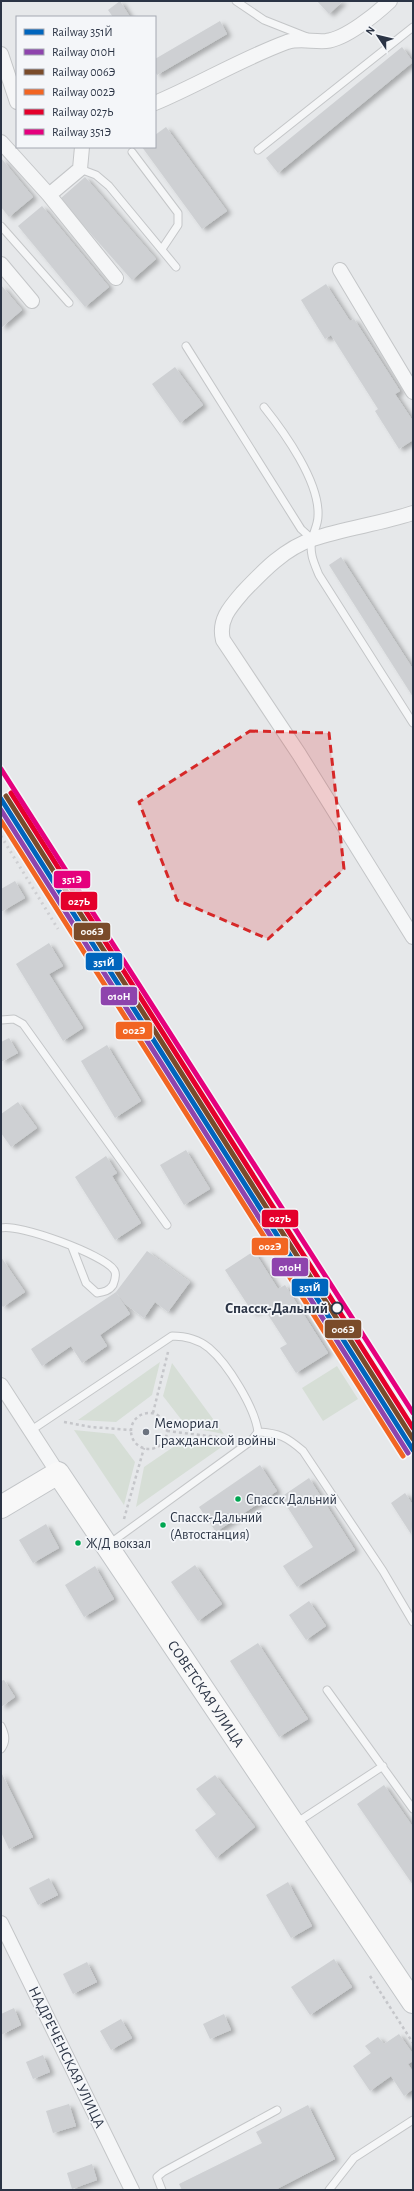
<svg xmlns="http://www.w3.org/2000/svg" width="414" height="2191" viewBox="0 0 414 2191" font-family="'Alegreya Sans',sans-serif">
  <defs>
    <filter id="shadow"><feDropShadow dx="4.5" dy="2.5" stdDeviation="2" flood-color="#0004"/></filter>
  </defs>
  <rect width="100%" height="100%" fill="#e6e8ea"/>
  <path fill="#d6ded6" d="M160,1362L152,1395L116,1422L78,1420Z
    M172,1363L224,1434L187,1427L163,1396Z
    M337,1366L358,1399L323,1421L302,1388Z
    M74,1430L114,1434L135,1462L124,1505Z
    M185,1439L223,1446L136,1507L144,1467Z"/>
  <path fill="#ced0d3" filter="url(#shadow)" d="M120,1L130,17H113L108,10Z
    M317,1H343L329,14Z
    M220,21L227,34L157,75L155,71V59Z
    M402,47L413,62L278,173L266,158Z
    M166,127L227,211L202,229L142,147H155V135Z
    M1,158L33,197L9,217L1,207Z
    M85,177L156,259L132,280L60,199Z
    M42,206L109,287L85,307L18,226Z
    M326,284L350,321L354,319L400,391L395,394L413,421V440L399,449L375,411L378,409L331,335L325,339L301,300Z
    M1,285L22,310L1,328Z
    M175,367L203,405L180,423L152,384Z
    M341,557L413,669V697L329,565Z
    M15,881L25,898L1,912V889Z
    M49,943L63,966L49,974L83,1028L63,1041L16,964Z
    M9,1038L18,1053L1,1062V1042Z
    M107,1045L141,1101L115,1118L81,1061Z
    M18,1102L37,1128L11,1147L1,1133V1114Z
    M186,1150L210,1189L184,1205L160,1165Z
    M106,1156L117,1173L112,1176L141,1223L115,1240L75,1177Z
    M147,1251L190,1282L168,1312L155,1302L144,1318L125,1304L116,1292Z
    M254,1251L278,1289L285,1285L328,1353L296,1373L280,1348L287,1344L263,1307L253,1313L225,1270Z
    M1,1257L25,1292L3,1307L1,1304Z
    M116,1292L130,1314L100,1335L107,1346L82,1363L71,1346L42,1366L31,1349Z
    M260,1465L277,1491L216,1532L199,1507Z
    M309,1478L355,1550L297,1587L283,1566L313,1547L281,1497Z
    M405,1493L413,1505L411,1534L391,1503Z
    M46,1524L59,1548L33,1563L19,1540Z
    M195,1565L222,1604L198,1621L171,1582Z
    M95,1566L114,1599L84,1617L65,1585Z
    M309,1601L326,1626L306,1640L289,1615Z
    M258,1643L308,1719L279,1737L230,1661Z
    M4,1680L15,1697L1,1707V1681Z
    M1,1772L33,1837L9,1849L1,1832Z
    M215,1775L255,1827L216,1858L195,1830L216,1814L196,1789Z
    M384,1785L413,1827V1885L357,1804Z
    M49,1878L58,1895L38,1905L29,1888Z
    M288,1882L312,1926L291,1938L266,1895Z
    M334,1959L352,1987L310,2015L291,1987Z
    M87,1962L97,1982L73,1994L63,1974Z
    M14,2008L21,2025L1,2035V2014Z
    M224,2014L231,2030L210,2039L203,2024Z
    M121,2019L132,2038L111,2050L100,2031Z
    M399,2034L413,2054V2061L408,2064L413,2072V2089L404,2096L391,2076L370,2091L353,2066L371,2053L365,2046L378,2037L384,2044Z
    M43,2055L50,2072L33,2079L26,2062Z
    M69,2104L76,2126L53,2133L46,2111Z
    M308,2105L335,2159L275,2190H182L179,2184L262,2143L256,2132Z
    M92,2164L97,2180L72,2189L67,2173Z"/>
  <g fill="none" stroke-linecap="round" stroke-linejoin="round">
    <g stroke="#c4c6c8" stroke-width="9">
      <path id="lane" d="M236,1L264,20L307,37
        M258,150L413,27
        M132,152L178,213V225L162,249
        M80,169L96,175L109,186L176,267
        M1,226L69,303
        M186,346L301,529L312,539
        M264,407C284,432 320,482 318,516C318,524 314,531 312,539C309,553 314,563 319,575L413,723
        M1,1020L14,1019L23,1024L167,1225
        M1,1228C18,1223 105,1255 114,1270C117,1274 115,1280 113,1285C109,1291 104,1292 97,1293L86,1283L72,1247
        M30,1431L172,1336C186,1336 198,1339 209,1348C228,1364 255,1408 258,1432L251,1441L109,1544
        M258,1432C279,1433 287,1437 303,1451L383,1571L413,1622
        M327,1690L413,1809
        M1,1726C5,1734 7,1741 1,1749
        M296,1823L383,1766
        M162,2190L157,2177L163,2172L277,2110
        M329,2190L354,2158L413,2120"/>
    </g>
    <g stroke="#c4c6c8" stroke-width="16">
      <path id="street" d="M1,54L17,102
        M155,103C200,84 241,59 287,42C300,38 313,42 326,41C346,39 376,14 390,1
        M1,142L49,195
        M82,147L80,169L49,195L116,278
        M1,264L32,301
        M340,270L413,392
        M413,513C380,524 345,528 313,539C285,548 263,571 243,592C230,607 218,620 223,640L299,754L413,937
        M1,1385L58,1473
        M1,1923L132,2190"/>
    </g>
    <g stroke="#c2c5c8" stroke-width="24">
      <g id="primary">
        <path id="s1" d="M1,1507L58,1473L413,2002"/>
      </g>
    </g>
    <path stroke="#c5c6ca" stroke-width="2.5" stroke-dasharray="3 3" stroke-linecap="butt" d="M153,1413L168,1352
      M131 1431a18 18 0 1 1 36 0a18 18 0 1 1-36 0Z
      M64,1422L91,1427L131,1430
      M167,1431L234,1439
      M124,1519L144,1448
      M370,1976L413,2043"/>
    <use href="#lane" stroke="#f5f6f7" stroke-width="7"/>
    <use href="#street" stroke="#f5f6f7" stroke-width="14"/>
    <use href="#primary" stroke="#f8f8f8" stroke-width="22"/>
    <path stroke="#cecfd2" stroke-width="3" stroke-dasharray="2 4" stroke-linecap="butt" d="M1,817L68,907
      M1,836L58,929"/>
    <g stroke="#f4f6f9" stroke-width="8">
      <path id="rail-1" d="M1,799L413,1450"/>
    </g>
    <g stroke="#f4f6f9" stroke-width="8">
      <path id="rail-2" d="M1,810L408,1453"/>
    </g>
    <g stroke="#f4f6f9" stroke-width="8">
      <path id="rail-3" d="M6,796L413,1439"/>
    </g>
    <g stroke="#f4f6f9" stroke-width="8">
      <path id="rail-4" d="M1,821L403,1456"/>
    </g>
    <g stroke="#f4f6f9" stroke-width="8">
      <path id="rail-5" d="M11,793L413,1428"/>
    </g>
    <g stroke="#f4f6f9" stroke-width="8">
      <path id="rail-6" d="M1,769L413,1413"/>
    </g>
    <use href="#rail-1" stroke="#0065bd" stroke-width="5"/>
    <use href="#rail-2" stroke="#8e44ad" stroke-width="5"/>
    <use href="#rail-3" stroke="#7a4b2a" stroke-width="5"/>
    <use href="#rail-4" stroke="#f26522" stroke-width="5"/>
    <use href="#rail-5" stroke="#e4002b" stroke-width="5"/>
    <use href="#rail-6" stroke="#e5007d" stroke-width="5"/>
  </g>
  <path fill="#d62828" fill-opacity="0.2" stroke="#d62828" stroke-width="3" stroke-dasharray="8 5" stroke-linejoin="round" d="M250,731L329,733L344,869L268,939L177,900L139,802Z"/>
  <circle fill="#f4f6f9" stroke="#2b3445" stroke-width="2" cx="337" cy="1308" r="5.5"/>
  <circle fill="#6c737f" stroke="#f4f6f9" stroke-width="1.5" cx="146" cy="1432" r="4"/>
  <g fill="#00a651" stroke="#f4f6f9" stroke-width="1.5">
    <circle cx="238" cy="1499" r="3.5"/>
    <circle cx="163" cy="1525" r="3.5"/>
    <circle cx="78" cy="1543" r="3.5"/>
  </g>
  <g text-anchor="middle" stroke-width="3.5" stroke-linejoin="round" paint-order="stroke">
    <g font-size="14" fill="#2b3445" stroke="#f4f6f9" text-anchor="start">
      <text x="246" y="1504">Спасск Дальний</text>
      <text x="170" y="1522">Спасск-Дальний<tspan x="170" dy="17">(Автостанция)</tspan></text>
      <text x="86" y="1548">Ж/Д вокзал</text>
    </g>
    <g font-size="15" font-weight="bold" fill="#2b3445" stroke="#f4f6f9" text-anchor="end">
      <text x="328" y="1313">Спасск-Дальний</text>
    </g>
    <g font-size="15" fill="#2b3445" stroke="#f4f6f9" text-anchor="start">
      <text x="154" y="1428">Мемориал<tspan x="154" dy="17">Гражданской войны</tspan></text>
    </g>
    <g font-size="15" fill="#2b3445" stroke="#f4f6f9">
      <text dy="5" stroke="none"><textPath href="#s1" startOffset="332">СОВЕТСКАЯ УЛИЦА</textPath></text>
      <text transform="translate(67 2057) rotate(64)" y="5">НАДРЕЧЕНСКАЯ УЛИЦА</text>
    </g>
  </g>
  <g stroke="#f4f6f9" stroke-width="1.5">
    <rect x="53" y="870" width="38" height="19" rx="4" fill="#e5007d"/>
    <rect x="60" y="891" width="38" height="20" rx="4" fill="#e4002b"/>
    <rect x="73" y="922" width="38" height="19" rx="4" fill="#7a4b2a"/>
    <rect x="85" y="952" width="38" height="19" rx="4" fill="#0065bd"/>
    <rect x="100" y="986" width="38" height="20" rx="4" fill="#8e44ad"/>
    <rect x="115" y="1021" width="38" height="19" rx="4" fill="#f26522"/>
    <rect x="261" y="1209" width="38" height="19" rx="4" fill="#e4002b"/>
    <rect x="251" y="1237" width="38" height="19" rx="4" fill="#f26522"/>
    <rect x="271" y="1257" width="38" height="20" rx="4" fill="#8e44ad"/>
    <rect x="291" y="1278" width="38" height="19" rx="4" fill="#0065bd"/>
    <rect x="324" y="1319" width="38" height="20" rx="4" fill="#7a4b2a"/>
  </g>
  <g font-size="11" text-anchor="middle" font-weight="bold" fill="#fff">
    <text x="72" y="883">351Э</text>
    <text x="79" y="905">027Ь</text>
    <text x="92" y="935">006Э</text>
    <text x="104" y="966">351Й</text>
    <text x="119" y="1000">010Н</text>
    <text x="134" y="1034">002Э</text>
    <text x="280" y="1222">027Ь</text>
    <text x="270" y="1250">002Э</text>
    <text x="290" y="1271">010Н</text>
    <text x="310" y="1291">351Й</text>
    <text x="343" y="1333">006Э</text>
  </g>
  <rect width="414" height="2191" fill="none" stroke="#2b3445" stroke-width="4"/>
  <rect x="16" y="16" width="140" height="132" fill="#f4f6f9" stroke="#a4a8b1"/>
  <rect x="24" y="29" width="20" height="6" fill="#0065bd" stroke="#a4a8b1"/>
  <text x="52" y="36" font-size="12" fill="#2b3445">Railway 351Й</text>
  <rect x="24" y="49" width="20" height="6" fill="#8e44ad" stroke="#a4a8b1"/>
  <text x="52" y="56" font-size="12" fill="#2b3445">Railway 010Н</text>
  <rect x="24" y="69" width="20" height="6" fill="#7a4b2a" stroke="#a4a8b1"/>
  <text x="52" y="76" font-size="12" fill="#2b3445">Railway 006Э</text>
  <rect x="24" y="89" width="20" height="6" fill="#f26522" stroke="#a4a8b1"/>
  <text x="52" y="96" font-size="12" fill="#2b3445">Railway 002Э</text>
  <rect x="24" y="109" width="20" height="6" fill="#e4002b" stroke="#a4a8b1"/>
  <text x="52" y="116" font-size="12" fill="#2b3445">Railway 027Ь</text>
  <rect x="24" y="129" width="20" height="6" fill="#e5007d" stroke="#a4a8b1"/>
  <text x="52" y="136" font-size="12" fill="#2b3445">Railway 351Э</text>
  <g transform="translate(378 36) rotate(305)" stroke="#f4f6f9" stroke-width="3" paint-order="stroke">
  <path d="M0-3L7 15L0 10L-7 15Z" fill="#2b3445"/>
  <text y="-6" font-size="11" font-weight="bold" text-anchor="middle" fill="#2b3445">N</text>
  </g>
</svg>
